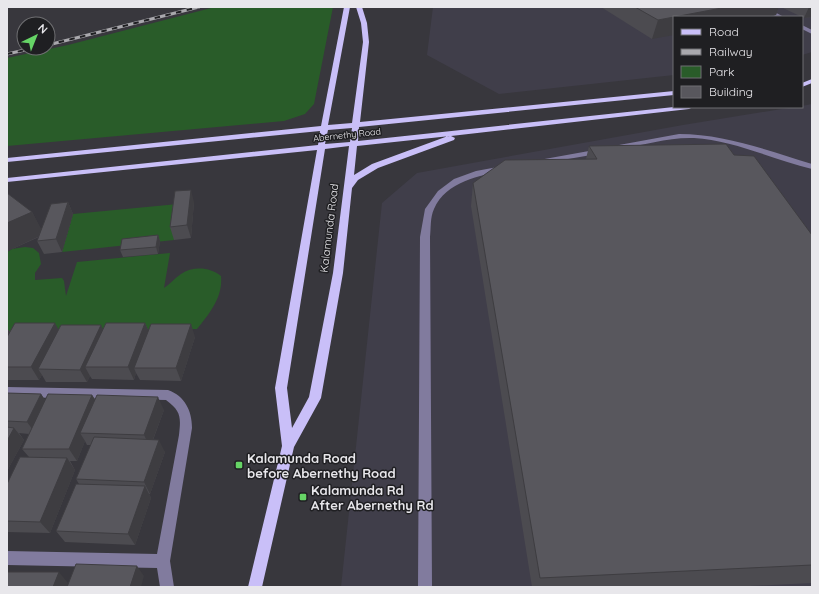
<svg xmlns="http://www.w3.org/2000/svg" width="819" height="594" viewBox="0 0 819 594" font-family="Quicksand,sans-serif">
  <rect width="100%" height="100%" fill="#38373d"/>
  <path fill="#403e4a" d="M433,7H812V52L802,55V17H674V75L499,94L427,55Z
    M812,104V587H341L382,203L417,173L683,125L794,107H802V106Z"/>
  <path fill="#295c29" d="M215,7H333L314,104L305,114L284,121L7,146V58L68,45Z
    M178,204L174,240L62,252L73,214Z
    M25,247L33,248L39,253L41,264L35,273V280L62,278L64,281L66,296L77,262L170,253L164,288C170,284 175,278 181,274C193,266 210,267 221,276C223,297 210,313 197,329L152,330L129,328L7,335V252L12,249Z"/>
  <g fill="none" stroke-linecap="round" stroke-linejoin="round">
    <path fill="#817b9e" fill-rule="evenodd" d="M758,7H765L784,17H777Z
      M802,25L812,30V34L802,29Z
      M679,134C725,134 769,151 812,164V169C774,160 733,140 694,138C669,137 644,145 619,149L615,147L619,145Z
      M600,149H603V153L539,164L535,162L539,160Z
      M503,166L507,168L506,170C480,176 446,181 434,209C430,217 431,229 430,237L432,587H418L420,237L425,209L438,191L454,179L476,171Z
      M7,387L168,390C185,396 192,411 192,428L170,561L174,587H160L157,568L7,565V551L157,554L179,435C181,417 181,411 166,400L7,397Z"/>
    <path fill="#c9bff8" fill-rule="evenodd" d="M344,7H350L328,125L352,123L363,42L361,23L356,7H362L367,23L369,42L360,122L674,91V95L359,127L358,141L674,107H693L689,109L451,136L455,138L454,140L378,168L358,180L352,188L343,273L321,398L294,447L262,587H248L282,446L275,388L317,150L7,182V178L318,145L320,131L7,162V158L321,126ZM352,128L350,142L325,144L328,130ZM448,136L372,164L354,175L357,146L450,136ZM349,146L333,273L309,397L292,428L287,388L325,149Z
      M812,79V83L802,87V83Z"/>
    <g stroke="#a9a8ad" stroke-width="3">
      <path id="rail" d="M48,45L199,7
        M7,54L34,48"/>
    </g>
    <use href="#rail" stroke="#1f1f22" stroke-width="2" stroke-dasharray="5.5" stroke-linecap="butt"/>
  </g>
  <path fill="#4c4b50" d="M601,7H779L776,15L765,17H674L652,39Z
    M781,7H812V17L804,18Z
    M589,146L734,155L812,235V583L731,587H532L471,206L473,183L586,159Z
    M68,202L73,214L62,252L44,254L37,241L39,237L12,249L32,212L41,230Z
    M194,202L191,238L174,240L170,227Z
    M158,235L160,241L158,254L123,257L120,250Z
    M145,323L148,330L195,337L181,381L140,380L136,373L134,380L92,379L90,376L87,382H46L42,375L39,380H7V328L10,332L59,329H103Z
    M7,393L41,394L45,400L92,395L95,399L164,410L153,440L165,452L150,494H149L151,498L135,545L65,542L56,531L79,484L76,479L91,445H87L85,441L77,461H70L75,470L50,533L7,532V484L29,457L22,449L29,434L19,433L24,440L7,471Z"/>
  <path fill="#3e3d41" d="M727,7H779L776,15L765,17H674V35L652,39L658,20Z
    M809,7H812V17L804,18Z
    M191,190L194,202L191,238L187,225Z
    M68,202L73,214L62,252L56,239Z
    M32,212L44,234L12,249L7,252V223Z
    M158,235L160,241L158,254L156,247Z
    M55,323L62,336L38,369L42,375L39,380L31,367Z
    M145,323L151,336L134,368L136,373L134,380L128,367Z
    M191,324L195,337L181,381L176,368Z
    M101,325L107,338L85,367L90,376L87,382L80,370Z
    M7,328L15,340L7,354Z
    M41,394L49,406L36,434L27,422Z
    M92,395L99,407L80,433L85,441L77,461L69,449Z
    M158,397L164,410L150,447L144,435Z
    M14,428L24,440L7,471V441Z
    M159,440L165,452L150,494L144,482Z
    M67,458L75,470L50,533L40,522Z
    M145,486L151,498L135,545L128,534Z
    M137,566L144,576L141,587H130Z
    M59,572L68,583L67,587H53Z"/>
  <path fill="#58575d" stroke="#3e3d41" d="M635,7H727L658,20Z
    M726,144L734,155L754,156L812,235V565L540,578L473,183L505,160L597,159L589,146Z
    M191,190L187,225L170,227L175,191Z
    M7,193L32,212L7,223Z
    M68,202L56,239L37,241L51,204Z
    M158,235L156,247L120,250L122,239Z
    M15,323H55L31,367H7V337Z
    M106,323H145L128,367H85Z
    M151,324H191L176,368H134Z
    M61,325H101L80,370L38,369Z
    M7,393L41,394L27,422L7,421Z
    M48,394L92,395L69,449H22Z
    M97,395L158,397L144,435L80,433Z
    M7,427L14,428L7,441Z
    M94,437L159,440L144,482L76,479Z
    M20,457L67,458L40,522L7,521V484Z
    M76,484L145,486L128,534L56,531Z
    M76,564L137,566L130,587H67Z
    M7,572H59L53,587H7Z"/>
  <g fill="#66d466" stroke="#1f1f22" stroke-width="1.5">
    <rect x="235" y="461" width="8" height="8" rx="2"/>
    <rect x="299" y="493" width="8" height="8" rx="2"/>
  </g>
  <g text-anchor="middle" stroke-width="3" stroke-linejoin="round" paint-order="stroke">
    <g font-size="9" fill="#e8e7eb" stroke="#1f1f22">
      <text transform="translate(347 135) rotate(-6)" y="3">Abernethy Road</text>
    </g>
    <g font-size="11" fill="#e8e7eb" stroke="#1f1f22">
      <text transform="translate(329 228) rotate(-83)" y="4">Kalamunda Road</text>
    </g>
    <g font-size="13" font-weight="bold" fill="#e8e7eb" stroke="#1f1f22" text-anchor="start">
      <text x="247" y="463">Kalamunda Road<tspan x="247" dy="15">before Abernethy Road</tspan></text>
      <text x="311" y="495">Kalamunda Rd<tspan x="311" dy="15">After Abernethy Rd</tspan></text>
    </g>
  </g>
  <rect width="819" height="594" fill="none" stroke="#e8e7eb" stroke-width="16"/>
  <rect x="673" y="16" width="130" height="92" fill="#1f1f22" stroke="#6f6f72"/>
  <rect x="681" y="29" width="20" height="6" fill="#c9bff8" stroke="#6f6f72"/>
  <text x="709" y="36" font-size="12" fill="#e8e7eb">Road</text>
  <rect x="681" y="49" width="20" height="6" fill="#a9a8ad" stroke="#6f6f72"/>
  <text x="709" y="56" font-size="12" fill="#e8e7eb">Railway</text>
  <rect x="681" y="66" width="20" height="12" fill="#295c29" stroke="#6f6f72"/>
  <text x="709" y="76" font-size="12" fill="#e8e7eb">Park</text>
  <rect x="681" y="86" width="20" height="12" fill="#58575d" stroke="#6f6f72"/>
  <text x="709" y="96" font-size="12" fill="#e8e7eb">Building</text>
  <g transform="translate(36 36) rotate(43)"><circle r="19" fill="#1f1f22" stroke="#6f6f72"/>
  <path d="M0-3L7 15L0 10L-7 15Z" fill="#66d466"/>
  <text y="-6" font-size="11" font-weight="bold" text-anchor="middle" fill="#e8e7eb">N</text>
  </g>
</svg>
